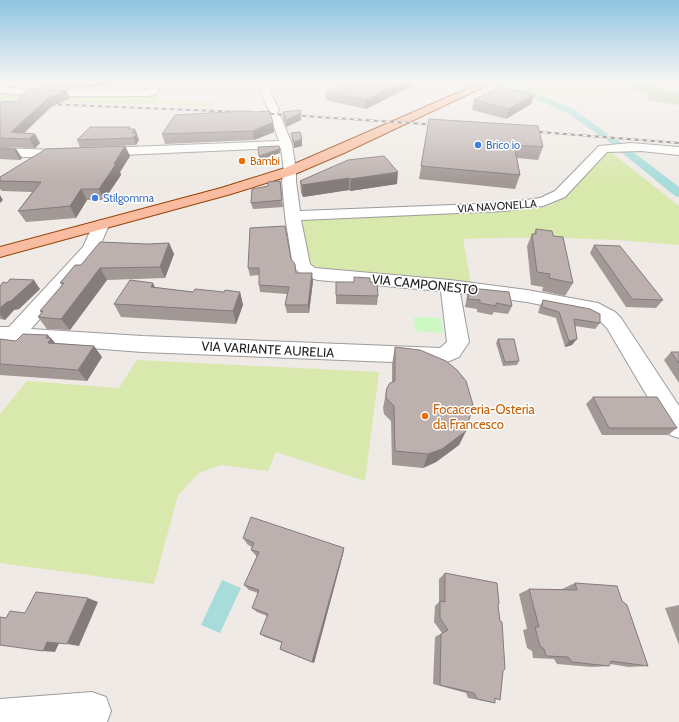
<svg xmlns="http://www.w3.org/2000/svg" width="679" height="722" viewBox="0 0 679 722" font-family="Cabin,sans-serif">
  <rect width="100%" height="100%" fill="#efeae5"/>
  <path fill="#d9e8ad" d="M504,81H604L602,96L598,97L536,94Z
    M0,93L160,95L156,102L216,103L213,106L0,100Z
    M608,150L679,206V245C608,238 535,236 463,239L471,283L317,269C303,261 303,238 300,223L310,217L523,209C531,208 541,208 548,206C570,199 592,167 608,150Z
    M137,360L379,372L365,481L276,452L268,471L221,465L199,473L178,495L154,584L0,563V414L27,381L119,388Z"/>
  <path fill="#b7ce9b" d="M624,81H661L659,86L661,89L679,93V105L651,101L648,100L649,94L629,88Z"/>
  <path fill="#cdf8c4" d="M414,317L441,318L443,333L415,331Z"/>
  <path fill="#a7dcda" d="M222,580L241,588L220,633L201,625Z"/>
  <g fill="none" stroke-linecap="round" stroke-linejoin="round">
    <path fill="#a7dcda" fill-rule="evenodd" d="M495,81H505L573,109L608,134L606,136H600L567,113Z
      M612,137L615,138L679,187V197L675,196L609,142L607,140Z"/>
    <g stroke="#9c9c9c" stroke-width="2">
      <path id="minor" d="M264,81H272L270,91L279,110L277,112L280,115L292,144L296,171V181L300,211L504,203L540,198L555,191L599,146L631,143L679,147V155L641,151L607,152L565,197L543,206L504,211L301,220L310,264L315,268L450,280L527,290L598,303L615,312L621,318L679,406V438L670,435L607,328L601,322L586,314L527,302L460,293L469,342L459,357L442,364L142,352L0,341V327H9L83,247L93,225L96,222L101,220L106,222L109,225L97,253L31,329L142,336L440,348L447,342L441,291L318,280C307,277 300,275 293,266L285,216L282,181L284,171L281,148L55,158L0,156V148L55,150L279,141L270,115L272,113L269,110L260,91Z
        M156,82L160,85L157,94L148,96H40L0,93V87L40,90H150L153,83Z
        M92,692L106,697L111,711L107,722H0V699Z"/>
    </g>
    <g stroke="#964004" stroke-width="2">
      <path id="major" d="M485,81H496L344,153L295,174L231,194L0,257V247L221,188L285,168Z"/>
    </g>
    <use href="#minor" fill="#fff" fill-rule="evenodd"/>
    <use href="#major" fill="#fabca0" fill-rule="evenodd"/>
    <g stroke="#6d6d6d" stroke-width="2">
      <path id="rail" d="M0,102H28
        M46,104L242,112
        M258,113L440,125
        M527,131L679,143"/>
    </g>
    <use href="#rail" stroke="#fff" stroke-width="1.5" stroke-dasharray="4" stroke-linecap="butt"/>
  </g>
  <path fill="#a29896" d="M118,81L112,85L90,87L86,88H40L37,83Z
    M422,81L366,109L326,100V91Z
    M427,81H452L442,85Z
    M66,90L70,98L51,107L24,133L35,134L40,143L35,148L0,147V102H16Z
    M474,100L531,104L506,119L472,110Z
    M283,112L301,113V120L286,127L283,119Z
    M429,119L543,147L538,160L517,158L520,175L515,189L419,179Z
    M273,122L274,132L254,140L165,144L162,134Z
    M131,129L136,133L139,140L136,145L80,147L77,140Z
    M291,133L302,146L294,148L292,140Z
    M125,146L130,156L120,172L121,175L104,200H87L76,218L26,222L18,211L32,192L2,191L0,189V177Z
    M16,149L22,158L20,160L0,159V150Z
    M384,156L397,184L350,191L349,190L303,197L301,193L300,181Z
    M280,181L283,207L253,209L251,203L268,186Z
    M536,229L553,236L573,283L565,296L542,291L543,287L531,285L527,246L532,234H534Z
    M169,243L174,254L165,278L107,280L70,330L47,329L38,317L41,313L40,311L62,285L60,283L81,265L148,244Z
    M594,245L663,300L656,308L626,307L590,253Z
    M291,259L296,273L313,281L309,313H287L285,305L287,294L260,292L259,285V275L250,276L248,268Z
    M336,282H370L378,296L377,305L336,304Z
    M0,286L40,289L19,309L14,310L5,320L0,319Z
    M155,287L193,292H240L243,305L236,324L121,317L114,304Z
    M470,288L512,306L508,314L494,312L492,315L477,312V309L465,307L467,296Z
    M543,300L600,323L595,329L575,326L572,345L565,347L556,318L538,313L540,306Z
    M50,338L55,343L94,346L102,357L87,381L0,375V339L16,341Z
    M498,339L519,361L517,365L503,366L496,343Z
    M395,347L466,431L459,445L436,462L423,468L392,465L391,421L384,414L383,408L387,388L392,382V364Z
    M671,352H679V383L664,360Z
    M593,397L677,428L668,435H602L586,404Z
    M243,538L344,548L343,554L314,663L283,651L280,649L282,643L265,637L260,634L267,616L257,612L252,608L258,593L249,590L244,585L257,557L251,550L252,547L248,545Z
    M445,573L498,606L503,671L500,700L495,699V703L468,698L466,693L433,684L435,637L442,633L434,622L435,606L439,602V579Z
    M575,583L622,601L648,666L629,667L610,664L609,666L592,667L557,664L554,659L533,658L532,651L527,648L523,630L527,629L519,594L529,589H562Z
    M679,605V645L665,608Z"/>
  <path fill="#847c7a" d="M87,81H118L112,85L90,87L86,88L84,83Z
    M405,81H422L366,109V100Z
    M443,81H452L442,85Z
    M66,90L70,98L51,107L19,138L11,132L47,99Z
    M534,95L531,104L506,119L509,109Z
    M301,113V120L286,127V120Z
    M273,122L274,132L254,140L253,131Z
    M135,129L139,140L136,145L132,133Z
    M35,134L40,143L35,148L29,139Z
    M302,139V146L294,148V142Z
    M125,146L130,156L120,172L121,175L104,200L99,189Z
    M16,149L22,158L20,160L14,150Z
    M280,149V153L260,160L259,156Z
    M398,172L397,184L350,191L351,179Z
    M349,178V190L303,197L302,185Z
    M81,189L87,200L76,218L70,206Z
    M0,195L3,200L0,203Z
    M169,243L174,254L165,278L160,267Z
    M100,268L107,280L70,330L61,319Z
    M312,273L313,281L309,313L308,305Z
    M34,280L40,289L19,309L14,310L5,320L0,314V308L7,302Z
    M153,283L159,295L151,287Z
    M240,292L243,305L236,324L233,311Z
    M48,335L51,339V338L61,350L48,343L46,338Z
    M577,339L572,345L565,347L569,341Z
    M94,346L102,357L87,381L78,370Z
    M466,431L459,445L436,462L423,468L428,454Z
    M344,548L343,554L314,663L312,662Z
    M88,598L98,602L79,646L67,644Z
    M47,642L59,643L55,652L43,651Z"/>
  <path fill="#bcb1af" stroke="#847c7a" d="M39,81H87L84,83H37Z
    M347,81H405L366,100L326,91Z
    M500,87L534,95L509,109L474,100Z
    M28,89L66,90L47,99L11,132L35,134L29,139L0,138V102H16Z
    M300,110L301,113L286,120L283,112Z
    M245,111L256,112L269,111L273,122L253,131L162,134L175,115Z
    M429,119L538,126L543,147L514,145L520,175L421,166Z
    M90,127H130L128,129H135L132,133H137L133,138L77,140Z
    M300,132L302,139L294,142L291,133Z
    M125,146L114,164H116L99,189H81L70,206L18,211L41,182L0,181V177L46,149Z
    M279,146L280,149L259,156L258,147Z
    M0,148L16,149L14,150H0Z
    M384,156L398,172L351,179L349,178L302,185L300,181L348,160Z
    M280,181L282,200L251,203L252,189L268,186V182Z
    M285,226L291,259L295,264L296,273H312L308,305H285L289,287L259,285V268H248L250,228Z
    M536,229L552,231L553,236L563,237L573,283L549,278L550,274L537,272L532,234H536Z
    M100,242L148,244L169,243L160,267L100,268L61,319L38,317L43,311H40L64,283H60L75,265H81Z
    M594,245L620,246L663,300L632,299Z
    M354,277L370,278V282H377L378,296L336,295V282H354Z
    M10,279L34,280L11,301L7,302L0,308V286L3,282L7,283Z
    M130,280L153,283L151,287L193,292L195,289L224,292L225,290L240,292L233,311L114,304Z
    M470,288L509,292L512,306L496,303V306L480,303V300L468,299Z
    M543,300L590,309L600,314V323L574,319L577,339L569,341L559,312L542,307Z
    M23,334L48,335L46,338H51L48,343L94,346L78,370L0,364V339L16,341Z
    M498,339H514L519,361L505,362Z
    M395,347L420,350L446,361L457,370L466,381L473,405L466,431L442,449L428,454L395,451L394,406L386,398V393L387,388L390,383L395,381Z
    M671,352H679V363Z
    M593,397H657L677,428H609Z
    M251,517L344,548L312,662L280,649L282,642L260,634L268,614L252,608L259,590L244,585L259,552L251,550L254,543L243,538Z
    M445,573L497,583L499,603L498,606L500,621L502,622L505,669L503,671L500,700L495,698V703L477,699L474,693L440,685L441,634L448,630L440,618V601L445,602Z
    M575,583L617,586L622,601L627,605L648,666L611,661L609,666L572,662L568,657L546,656L544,649L540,646L535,627H539L529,589L577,590Z
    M36,592L88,598L67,644L47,642L43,651L0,645V617L6,618L10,611L25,613Z"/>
  <linearGradient id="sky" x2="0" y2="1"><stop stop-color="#8ec4e2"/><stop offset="0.45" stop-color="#f8f6f3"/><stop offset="1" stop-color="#f8f6f3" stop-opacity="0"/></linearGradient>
  <rect width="679" height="182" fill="url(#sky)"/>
  <g fill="#3f7fe0" stroke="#fff" stroke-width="1.5">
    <circle cx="478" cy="145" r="4"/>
    <circle cx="95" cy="198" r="4"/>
  </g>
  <g fill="#e8710a" stroke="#fff" stroke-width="1.5">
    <circle cx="242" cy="161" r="4"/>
    <circle cx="425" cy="416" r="4"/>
  </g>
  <g text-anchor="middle" stroke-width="3" stroke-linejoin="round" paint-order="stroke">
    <g font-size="11" fill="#366cbe" stroke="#fff" text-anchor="start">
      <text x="486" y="149">Brico io</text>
      <text x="103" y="202">Stilgomma</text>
    </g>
    <g font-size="11" fill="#c56008" stroke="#fff" text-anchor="start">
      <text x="250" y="165">Bambi</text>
    </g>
    <g font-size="11" fill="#1f1f1f" stroke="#fff">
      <text transform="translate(497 206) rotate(-4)" y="4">VIA NAVONELLA</text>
    </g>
    <g font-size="13" fill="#1f1f1f" stroke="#fff">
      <text transform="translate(425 284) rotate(6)" y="5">VIA CAMPONESTO</text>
      <text transform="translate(268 349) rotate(3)" y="5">VIA VARIANTE AURELIA</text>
    </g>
    <g font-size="13" fill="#c56008" stroke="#fff" text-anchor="start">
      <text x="433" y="414">Focacceria-Osteria<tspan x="433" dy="15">da Francesco</tspan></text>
    </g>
  </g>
</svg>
